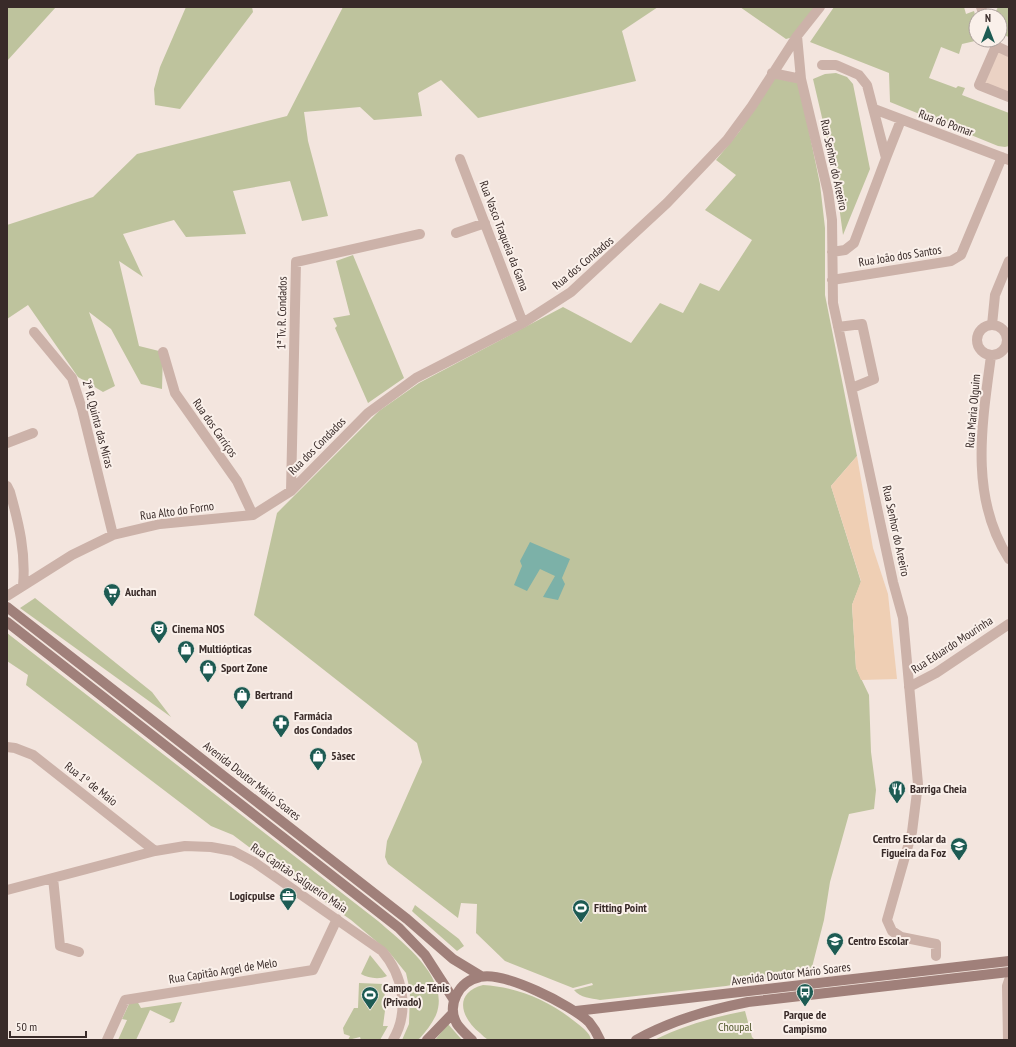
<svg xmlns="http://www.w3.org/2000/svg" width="1016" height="1047" viewBox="0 0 1016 1047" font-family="'PT Sans Narrow',sans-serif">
  <rect width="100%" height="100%" fill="#f3e5de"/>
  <path fill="#bec39d" d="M7,7H56L7,61Z
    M186,7H252L253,12L180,109L155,105L154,89L160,67Z
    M343,7H658L622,31L636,81L478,118L441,80L418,93L422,116L374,120L360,107L304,112L308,141L328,216L302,221L290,181L233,191L246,234L186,237L174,220L123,234L143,277L119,261L139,346L163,352L162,389L141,384L111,329L89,312L115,386L103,392L78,377L28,305L7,319V225L93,197L137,154L287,116Z
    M740,7H820L797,36L786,39Z
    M834,7H964L966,14L974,11L976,18L975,41L962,44L959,54L941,47L929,78L956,88L958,86L965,88L962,95L1009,113V146L1005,147L998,146L890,102L889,73L810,42Z
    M998,7H1009V37L1000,34V16L994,15Z
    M836,73L847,77L853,84L870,169L843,235L834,169L813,79L825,74Z
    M774,78L799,83L820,184L825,228V295L857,456L831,486L861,582L852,605L856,668L869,695L871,752L876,790L874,809L849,814L830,882L824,920L811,971L726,986L600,1000C590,998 581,998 574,990L593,985L592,983L573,988L505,961L476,933L477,904L461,903L458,918L388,864L385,857L387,841L422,762L417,743L254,615L277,513L379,411L419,383L563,307L631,343L660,303L683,313L700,283L719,291L752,240L705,210L736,175L716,160L739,132Z
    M353,255L404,378L368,403L335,328L337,326L333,318L350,315L336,261Z
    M35,598L152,692L171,717L20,608Z
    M7,633L378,921C402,942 451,978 436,1015C432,1024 426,1031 420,1038L417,1040H402L409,1024L410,991L406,973L389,952L351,920L282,872L233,835L211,826L26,685L28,675L7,661Z
    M415,905L459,939L464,946L457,951L414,913L412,911Z
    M370,955L387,976C379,980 368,978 361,974Z
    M359,983L383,984L386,1003L383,1026H388L380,1040H361L360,1037L348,1040L350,1036L344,1034L343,1028L354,1008H358Z
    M483,985C518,987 550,1001 578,1024C583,1028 590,1033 591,1040C566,1040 542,1040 517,1040C509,1040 497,1042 489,1040C486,1039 482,1035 480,1033C461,1018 453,993 483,985Z
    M137,1001L141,1008L182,1002L174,1022L169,1023L171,1020L150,1010L136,1040H118L127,1020L122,1019L129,1004Z
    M745,1011L752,1037L755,1040H654C683,1026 713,1017 745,1011Z
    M448,1024L462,1040H435Z"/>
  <path fill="#efcfb4" d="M857,456L873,548L888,594L897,679L861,680L856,668L852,605L861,581L831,486Z"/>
  <path fill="#ebd2c4" d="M996,46L1009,52V97L979,85Z"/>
  <path fill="#7cb1a8" d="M530,542L570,559L562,578L565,584L558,600L543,597L555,576L540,569L527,591L514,585L522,566L520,561Z"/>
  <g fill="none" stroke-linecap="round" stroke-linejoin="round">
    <path stroke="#ccb2a9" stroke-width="10" d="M981,7L984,16
      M996,46L979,85L1009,97
      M996,46L1009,52
      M822,65H836L859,75L867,85L886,158L854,243L845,250L832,252
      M772,73L801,79L797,36
      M801,79L828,192L832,220L833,303L893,582L903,618L918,784L912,832L887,920L892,931L901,937L936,944V956
      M874,109L1009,160
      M886,158L901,120
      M460,159L523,323
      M456,233L485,223
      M832,280L951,261L961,255L1002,157
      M977 340a15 15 0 1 1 30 0a15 15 0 1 1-30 0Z
      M992,325L995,295L1009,261
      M838,327L862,324L874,379L852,388
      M34,332L72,378L82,409L113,535
      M163,352L175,393L237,481L253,515
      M991,356C982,424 969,497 1009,559
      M7,443L33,433
      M7,486L10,492C19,524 26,553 23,586
      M291,491L296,262L420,234
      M7,596L72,555L113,535L160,524L253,515L291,491L368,413L416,378L523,323L571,292L667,203L727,140L752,106L797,36L820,7
      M909,687L936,673L1009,624
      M7,747L15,748L33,755L155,851
      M53,878L60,946L79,952
      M7,890L155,851L185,846L211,847L233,851L254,862L382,951C403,975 410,1011 393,1040
      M107,1040L125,1000L313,970L337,919
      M1008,1040L1007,986L1009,980"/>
    <path stroke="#a0807a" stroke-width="10" d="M7,607L407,919L453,959L481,976
      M7,622L399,928L425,955L454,1000
      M576,1011L1009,961
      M427,1040L453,1013
      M472,1040C467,1035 461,1030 457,1024C446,1005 459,981 480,977C504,971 571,1005 589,1022C594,1028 597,1033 600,1040
      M636,1040C672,1020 709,1010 748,1002L1009,972"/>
  </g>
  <defs>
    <g id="supermarket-pin" transform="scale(0.9)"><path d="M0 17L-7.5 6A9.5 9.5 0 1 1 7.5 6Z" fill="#1d5b53" stroke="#faf0ea"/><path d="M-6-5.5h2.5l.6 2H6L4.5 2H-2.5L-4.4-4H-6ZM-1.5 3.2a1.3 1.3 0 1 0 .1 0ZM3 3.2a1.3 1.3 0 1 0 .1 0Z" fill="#fff"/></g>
    <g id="theatre-pin" transform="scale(0.9)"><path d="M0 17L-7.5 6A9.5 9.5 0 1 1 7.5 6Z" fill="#1d5b53" stroke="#faf0ea"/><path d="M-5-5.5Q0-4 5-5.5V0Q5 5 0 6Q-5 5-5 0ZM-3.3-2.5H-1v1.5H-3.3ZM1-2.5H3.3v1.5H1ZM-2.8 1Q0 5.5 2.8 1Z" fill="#fff"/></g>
    <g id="shop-pin" transform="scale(0.9)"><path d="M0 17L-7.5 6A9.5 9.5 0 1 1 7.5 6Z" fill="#1d5b53" stroke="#faf0ea"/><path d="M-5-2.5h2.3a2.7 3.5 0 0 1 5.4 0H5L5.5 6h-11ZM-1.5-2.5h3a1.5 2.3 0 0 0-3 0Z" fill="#fff"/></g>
    <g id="pharmacy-pin" transform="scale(0.9)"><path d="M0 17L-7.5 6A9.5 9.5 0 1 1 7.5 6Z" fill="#1d5b53" stroke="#faf0ea"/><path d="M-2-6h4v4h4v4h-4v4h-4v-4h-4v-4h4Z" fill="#fff"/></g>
    <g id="restaurant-pin" transform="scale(0.9)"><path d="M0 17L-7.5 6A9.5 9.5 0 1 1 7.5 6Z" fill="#1d5b53" stroke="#faf0ea"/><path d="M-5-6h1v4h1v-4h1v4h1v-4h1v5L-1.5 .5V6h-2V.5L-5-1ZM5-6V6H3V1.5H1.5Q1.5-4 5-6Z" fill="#fff"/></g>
    <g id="school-pin" transform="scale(0.9)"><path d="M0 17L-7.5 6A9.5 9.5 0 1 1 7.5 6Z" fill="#1d5b53" stroke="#faf0ea"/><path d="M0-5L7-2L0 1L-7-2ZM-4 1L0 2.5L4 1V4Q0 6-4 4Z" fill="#fff"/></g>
    <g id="office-pin" transform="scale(0.9)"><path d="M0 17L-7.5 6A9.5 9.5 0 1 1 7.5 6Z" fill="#1d5b53" stroke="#faf0ea"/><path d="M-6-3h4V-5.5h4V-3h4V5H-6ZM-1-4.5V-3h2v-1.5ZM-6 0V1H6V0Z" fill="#fff"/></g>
    <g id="stadium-pin" transform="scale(0.9)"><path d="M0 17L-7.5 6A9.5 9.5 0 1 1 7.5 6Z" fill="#1d5b53" stroke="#faf0ea"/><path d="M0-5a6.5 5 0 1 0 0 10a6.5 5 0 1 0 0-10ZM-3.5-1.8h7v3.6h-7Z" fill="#fff"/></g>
    <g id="bus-pin" transform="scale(0.9)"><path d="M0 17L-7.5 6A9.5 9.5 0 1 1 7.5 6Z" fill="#1d5b53" stroke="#faf0ea"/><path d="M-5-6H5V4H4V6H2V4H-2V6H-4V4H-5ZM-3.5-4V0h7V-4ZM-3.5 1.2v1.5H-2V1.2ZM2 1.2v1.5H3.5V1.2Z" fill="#fff"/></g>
  </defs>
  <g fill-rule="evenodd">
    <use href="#supermarket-pin" x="112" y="592"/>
    <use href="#theatre-pin" x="159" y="629"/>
    <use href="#shop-pin" x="186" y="649"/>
    <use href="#shop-pin" x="208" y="668"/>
    <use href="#shop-pin" x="242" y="695"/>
    <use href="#pharmacy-pin" x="281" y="723"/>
    <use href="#shop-pin" x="318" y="756"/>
    <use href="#restaurant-pin" x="897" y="789"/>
    <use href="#school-pin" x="959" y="846"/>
    <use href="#office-pin" x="288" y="896"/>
    <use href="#stadium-pin" x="581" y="908"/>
    <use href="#school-pin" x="835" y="941"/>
    <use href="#bus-pin" x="805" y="992"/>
    <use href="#stadium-pin" x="370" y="995"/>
  </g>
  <g text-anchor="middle" stroke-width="4" stroke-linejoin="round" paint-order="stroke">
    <g font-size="12" fill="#392b29" stroke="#faf0ea">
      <text transform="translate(946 123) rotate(20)" y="4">Rua do Pomar</text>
      <text transform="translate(834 165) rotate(78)" y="4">Rua Senhor do Areeiro</text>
      <text transform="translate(504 236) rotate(69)" y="4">Rua Vasco Traqueia da Gama</text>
      <text transform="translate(900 256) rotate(-9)" y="4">Rua João dos Santos</text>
      <text transform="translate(583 263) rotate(-40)" y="4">Rua dos Condados</text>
      <text transform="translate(282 313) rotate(-89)" y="4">1ª Tv. R. Condados</text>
      <text transform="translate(973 411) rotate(-85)" y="4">Rua Maria Olguim</text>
      <text transform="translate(98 424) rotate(75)" y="4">2ª R. Quinta das Miras</text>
      <text transform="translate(215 428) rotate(55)" y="4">Rua dos Carriços</text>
      <text transform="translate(317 446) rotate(-45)" y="4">Rua dos Condados</text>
      <text transform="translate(177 511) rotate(-8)" y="4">Rua Alto do Forno</text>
      <text transform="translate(896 531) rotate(78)" y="4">Rua Senhor do Areeiro</text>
      <text transform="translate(952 645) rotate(-33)" y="4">Rua Eduardo Mourinha</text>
      <text transform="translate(252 781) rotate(38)" y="4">Avenida Doutor Mário Soares</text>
      <text transform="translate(91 784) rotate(38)" y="4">Rua 1º de Maio</text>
      <text transform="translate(299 878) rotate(34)" y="4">Rua Capitão Salgueiro Maia</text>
      <text transform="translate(223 971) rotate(-9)" y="4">Rua Capitão Argel de Melo</text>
      <text transform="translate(791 974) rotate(-7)" y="4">Avenida Doutor Mário Soares</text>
    </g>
    <g font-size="12" font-weight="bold" fill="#392b29" stroke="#faf0ea" text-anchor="start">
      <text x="125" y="596">Auchan</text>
      <text x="172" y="633">Cinema NOS</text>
      <text x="199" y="653">Multiópticas</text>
      <text x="221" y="672">Sport Zone</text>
      <text x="255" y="699">Bertrand</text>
      <text x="294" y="720">Farmácia<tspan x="294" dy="14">dos Condados</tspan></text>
      <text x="331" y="760">5àsec</text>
      <text x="910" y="793">Barriga Cheia</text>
      <text x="946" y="843" text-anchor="end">Centro Escolar da<tspan x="946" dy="14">Figueira da Foz</tspan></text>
      <text x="275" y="900" text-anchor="end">Logicpulse</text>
      <text x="594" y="912">Fitting Point</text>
      <text x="848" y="945">Centro Escolar</text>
      <text x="383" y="992">Campo de Ténis<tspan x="383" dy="14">(Privado)</tspan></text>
      <text x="805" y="1019" text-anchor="middle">Parque de<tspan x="805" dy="14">Campismo</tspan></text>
    </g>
    <g font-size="12" fill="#50582c" stroke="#faf0ea">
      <text x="735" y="1031">Choupal</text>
    </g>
  </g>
  <rect width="1016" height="1047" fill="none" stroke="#392b29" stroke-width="16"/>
  <g transform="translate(988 28)"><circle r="19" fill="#faf0ea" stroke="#ada19d"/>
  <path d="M0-3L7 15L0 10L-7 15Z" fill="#1d5b53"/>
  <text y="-6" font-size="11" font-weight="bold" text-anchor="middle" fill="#392b29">N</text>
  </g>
  <path d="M10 1031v6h76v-6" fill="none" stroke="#392b29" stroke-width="2"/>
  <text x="16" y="1031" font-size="12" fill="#392b29" stroke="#faf0ea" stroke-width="3" paint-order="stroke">50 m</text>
</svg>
